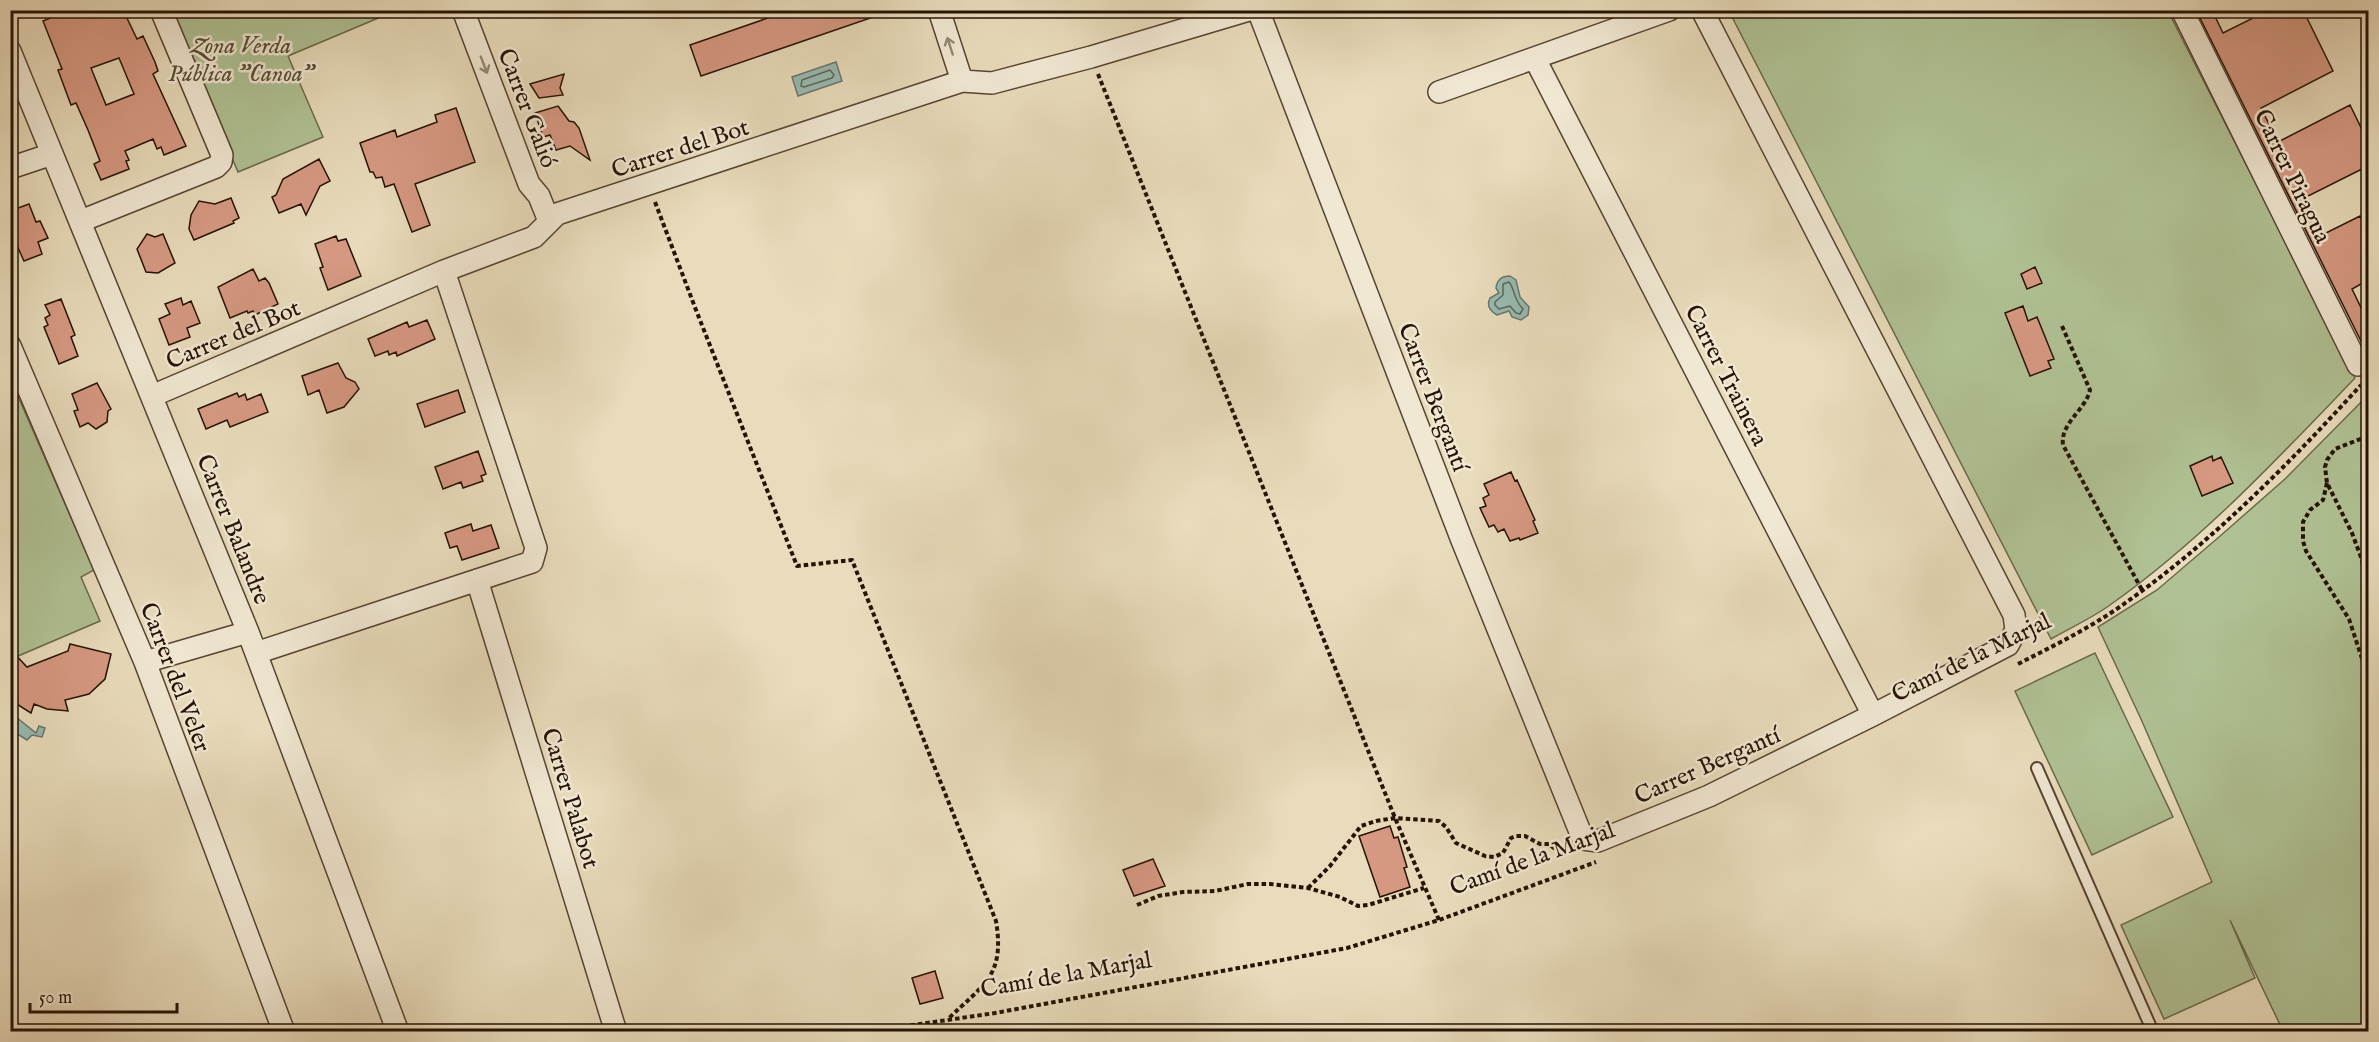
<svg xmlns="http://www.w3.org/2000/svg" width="2379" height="1042" viewBox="0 0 2379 1042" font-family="'IM FELL English',serif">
  <rect width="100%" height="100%" fill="#e9dcbc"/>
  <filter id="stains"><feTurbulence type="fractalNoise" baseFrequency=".00333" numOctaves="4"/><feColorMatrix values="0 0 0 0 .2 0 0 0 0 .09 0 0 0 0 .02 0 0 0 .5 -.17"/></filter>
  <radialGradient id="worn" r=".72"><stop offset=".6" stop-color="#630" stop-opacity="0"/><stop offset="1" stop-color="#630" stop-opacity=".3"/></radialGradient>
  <path fill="#b0c295" stroke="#6a6a4c" stroke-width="1.5" d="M170,11H395L288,56L323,137L238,172Z
    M1729,11H2168L2355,378C2278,458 2202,540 2110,605C2092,618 2070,628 2051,639Z
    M10,378L94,570L81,577L100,621L11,659Z
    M2368,395V1031H2283L2230,920L2255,978L2164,1019L2121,925L2212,882L2141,719L2098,627L2157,590L2219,537L2285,479Z
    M2095,653L2173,817L2092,855L2015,691Z"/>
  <path fill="#97bbb2" stroke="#69776c" stroke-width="1.5" d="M836,62L842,81L798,96L792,77Z
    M1510,276L1516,280L1520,297L1529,307L1528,315L1521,320L1512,317L1509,311L1497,315C1490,311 1486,306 1490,298L1499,293L1496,288C1497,279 1502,276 1510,276Z
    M11,713L36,733L39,726L45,728L42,737L32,735L27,740L11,730Z"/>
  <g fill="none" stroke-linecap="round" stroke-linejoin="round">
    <path stroke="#5e665a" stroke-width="1.5" d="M830,70L834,75L832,78L804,87L801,86L802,80Z
      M1509,282C1515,289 1513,299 1523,309L1520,314L1516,313L1510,306L1499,309L1495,305V302L1503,295V284Z"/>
  </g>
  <path fill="#d79983" stroke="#251203" stroke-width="1.5" fill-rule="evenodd" d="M48,10H118L121,16L125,14L137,39L143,36L155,62L158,71L153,74L186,146L164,155L161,147L157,149L153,139L125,151L129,160L126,161L129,169L101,180L94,164L100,161L88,130L76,103L71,105L58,70L62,69L43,21L53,17ZM119,58L134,94L106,105L91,68Z
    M791,10H885V13L701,76L690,45Z
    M2196,10H2212L2223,33L2269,10H2303L2333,71L2261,108L2278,142L2350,105L2368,142V166L2306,197L2324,234L2360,216L2364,223L2368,220V280L2352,289L2368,322V342L2362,343Z
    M564,74L560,88L563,95L539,98L530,84Z
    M558,106L569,121L574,122L579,128L590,160L570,146L556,150L550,135L543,137L535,113Z
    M456,108L475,162L415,184L430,225L412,232L394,184L385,187L382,177L376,178L373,172H370L360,143L395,130L397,137L437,122L435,115Z
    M319,159L330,181L320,186L306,215L301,204L279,213L272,197L276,195L283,179Z
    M231,198L239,218L233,221L234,223L194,240L189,229L191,215L199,201L215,204Z
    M29,204L36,222L40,221L48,238L38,242L42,254L24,261L14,239L10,240V211Z
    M147,234L155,237L163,234L175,263L158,273L146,272L137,249Z
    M336,236L338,241L346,239L361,276L328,290L320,268L323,267L315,244Z
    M2035,267L2042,283L2027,289L2021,274Z
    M253,269L259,281L265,278L269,283L278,304L255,315L253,311L248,313L247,311L230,318L218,287Z
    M181,298L183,305L191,301L200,323L187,328L190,337L169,345L159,319L170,314L165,304Z
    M61,299L75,335L71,337L78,356L59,364L44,327L48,325L45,318L50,315L45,305Z
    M2023,306L2028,321L2037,317L2054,359L2048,361L2051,368L2030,376L2005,313Z
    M427,320L435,339L397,356L396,352L389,355L388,351L375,356L368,339L407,322L409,327Z
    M338,363L346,378L355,382L359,389L344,407L327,413L319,390L308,395L302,376Z
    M97,383L111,409L108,411L107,422L96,429L88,423L80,427L74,411L78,410L72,394Z
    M458,390L465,412L425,427L417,404Z
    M237,393L239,397L245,394L247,400L261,394L268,412L230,427L227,420L206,429L198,409Z
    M478,451L486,474L481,476L483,481L463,488L461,482L443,489L435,467Z
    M2212,456L2213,461L2221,457L2233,483L2202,496L2190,466Z
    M1511,472L1515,481L1517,480L1535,520L1533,521L1538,533L1520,540L1519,538L1510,541L1504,529L1498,532L1494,525L1489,527L1480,508L1486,506L1483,498L1489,495L1484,484Z
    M471,524L473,531L491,525L499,548L462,560L457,546L450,548L445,533Z
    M70,644L111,654L105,679L89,694L65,700L68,711L47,709L34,704L31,713L15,703L10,697V649L27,667L68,651Z
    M1390,826L1394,838L1398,837L1407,867L1404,868L1410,887L1380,897L1359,836Z
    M1153,859L1165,886L1134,896L1123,870Z
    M935,971L943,998L920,1004L912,978Z"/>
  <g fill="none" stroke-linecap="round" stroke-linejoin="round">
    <g stroke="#564431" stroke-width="14">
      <path id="service" d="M2037,768L2153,1032"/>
    </g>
    <g stroke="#564431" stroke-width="24">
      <path id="minor" d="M463,10L529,184L539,196L549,221
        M939,10L962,81
        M1258,10L1461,538L1583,839L1598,841L1709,796L1873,715L2008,645L2016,630L2014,615L1702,10
        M2182,10L2358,365L2368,354
        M10,51L248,632L398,1032
        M1535,59L1873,715
        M1439,92L1669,10
        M10,168L52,154
        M81,221L216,167L221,162L222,155L161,10
        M10,346L145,662L284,1032
        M152,396L444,271L534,237L557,214L962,81L992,83L1091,57L1249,10
        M477,580L616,1032
        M256,653L532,562L536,548L444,271
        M145,662L248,632"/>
    </g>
    <path stroke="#251203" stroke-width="4" stroke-dasharray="4.5 3" stroke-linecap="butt" d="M1098,74L1395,818L1439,920
      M655,202L696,310L797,566L852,560L996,921C1005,976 984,984 948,1019
      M2062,326L2090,390C2085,411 2060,423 2063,445L2142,590
      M2368,436L2335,449L2327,460L2325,467L2327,483L2352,533L2362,560L2368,588
      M2327,483L2323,500L2310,510L2303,522V541L2306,551L2349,619L2368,677
      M2018,664C2053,646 2088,629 2121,606C2210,544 2288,465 2361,385
      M1308,888L1330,866L1361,826L1376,821L1395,818L1439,821L1446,827L1456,843L1485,856L1494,857L1503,853L1511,838L1516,836H1525L1540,844H1549L1555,849L1568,850
      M1137,905L1158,896L1183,892L1215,891L1248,884H1270L1308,888L1340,897L1358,906L1368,905L1424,888
      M866,1032L995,1013L1347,948L1439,920L1596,862"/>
    <use href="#service" stroke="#f1e8d3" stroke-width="10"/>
    <use href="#minor" stroke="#f1e8d3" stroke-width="21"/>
  </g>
  <defs><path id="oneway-shaft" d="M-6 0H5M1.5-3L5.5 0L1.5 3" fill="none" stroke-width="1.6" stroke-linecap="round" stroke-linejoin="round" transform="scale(1.5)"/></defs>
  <g stroke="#958875">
    <use href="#oneway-shaft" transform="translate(950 46) rotate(-108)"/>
    <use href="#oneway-shaft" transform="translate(484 65) rotate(69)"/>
  </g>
  <g text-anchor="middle" stroke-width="5" stroke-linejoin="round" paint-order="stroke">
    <g font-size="24" font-style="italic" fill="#565036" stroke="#f1e8d3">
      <text x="241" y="53">Zona Verda<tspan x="241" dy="28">Pública "Canoa"</tspan></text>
    </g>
    <g font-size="24" fill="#251203" stroke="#f1e8d3">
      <text transform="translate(528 108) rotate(69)" y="8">Carrer Galió</text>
      <text transform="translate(680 148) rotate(-18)" y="8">Carrer del Bot</text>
      <text transform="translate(2293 176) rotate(64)" y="8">Carrer Piragua</text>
      <text transform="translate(233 334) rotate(-23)" y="8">Carrer del Bot</text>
      <text transform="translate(1727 375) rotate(63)" y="8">Carrer Trainera</text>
      <text transform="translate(1434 397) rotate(69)" y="8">Carrer Bergantí</text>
      <text transform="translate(234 529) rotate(68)" y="8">Carrer Balandre</text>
      <text transform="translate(1971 657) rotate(-26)" y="8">Camí de la Marjal</text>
      <text transform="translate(176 677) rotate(69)" y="8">Carrer del Veler</text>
      <text transform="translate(1707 765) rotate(-24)" y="8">Carrer Bergantí</text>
      <text transform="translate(571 798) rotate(73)" y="8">Carrer Palabot</text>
      <text transform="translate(1532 858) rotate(-20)" y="8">Camí de la Marjal</text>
      <text transform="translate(1066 974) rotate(-10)" y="8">Camí de la Marjal</text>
    </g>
  </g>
  <rect width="2379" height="1042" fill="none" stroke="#e9dcbc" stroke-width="36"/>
  <rect x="12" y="12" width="2355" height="1018" fill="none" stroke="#251203" stroke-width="3"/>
  <rect x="18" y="18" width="2343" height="1006" fill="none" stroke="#251203" stroke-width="1.5"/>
  <path d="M30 1003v9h147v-9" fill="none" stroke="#251203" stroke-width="3"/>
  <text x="39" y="1003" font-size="18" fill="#251203" stroke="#f1e8d3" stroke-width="4.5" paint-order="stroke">50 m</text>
  <rect width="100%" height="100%" filter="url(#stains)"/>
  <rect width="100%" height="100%" fill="url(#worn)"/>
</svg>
